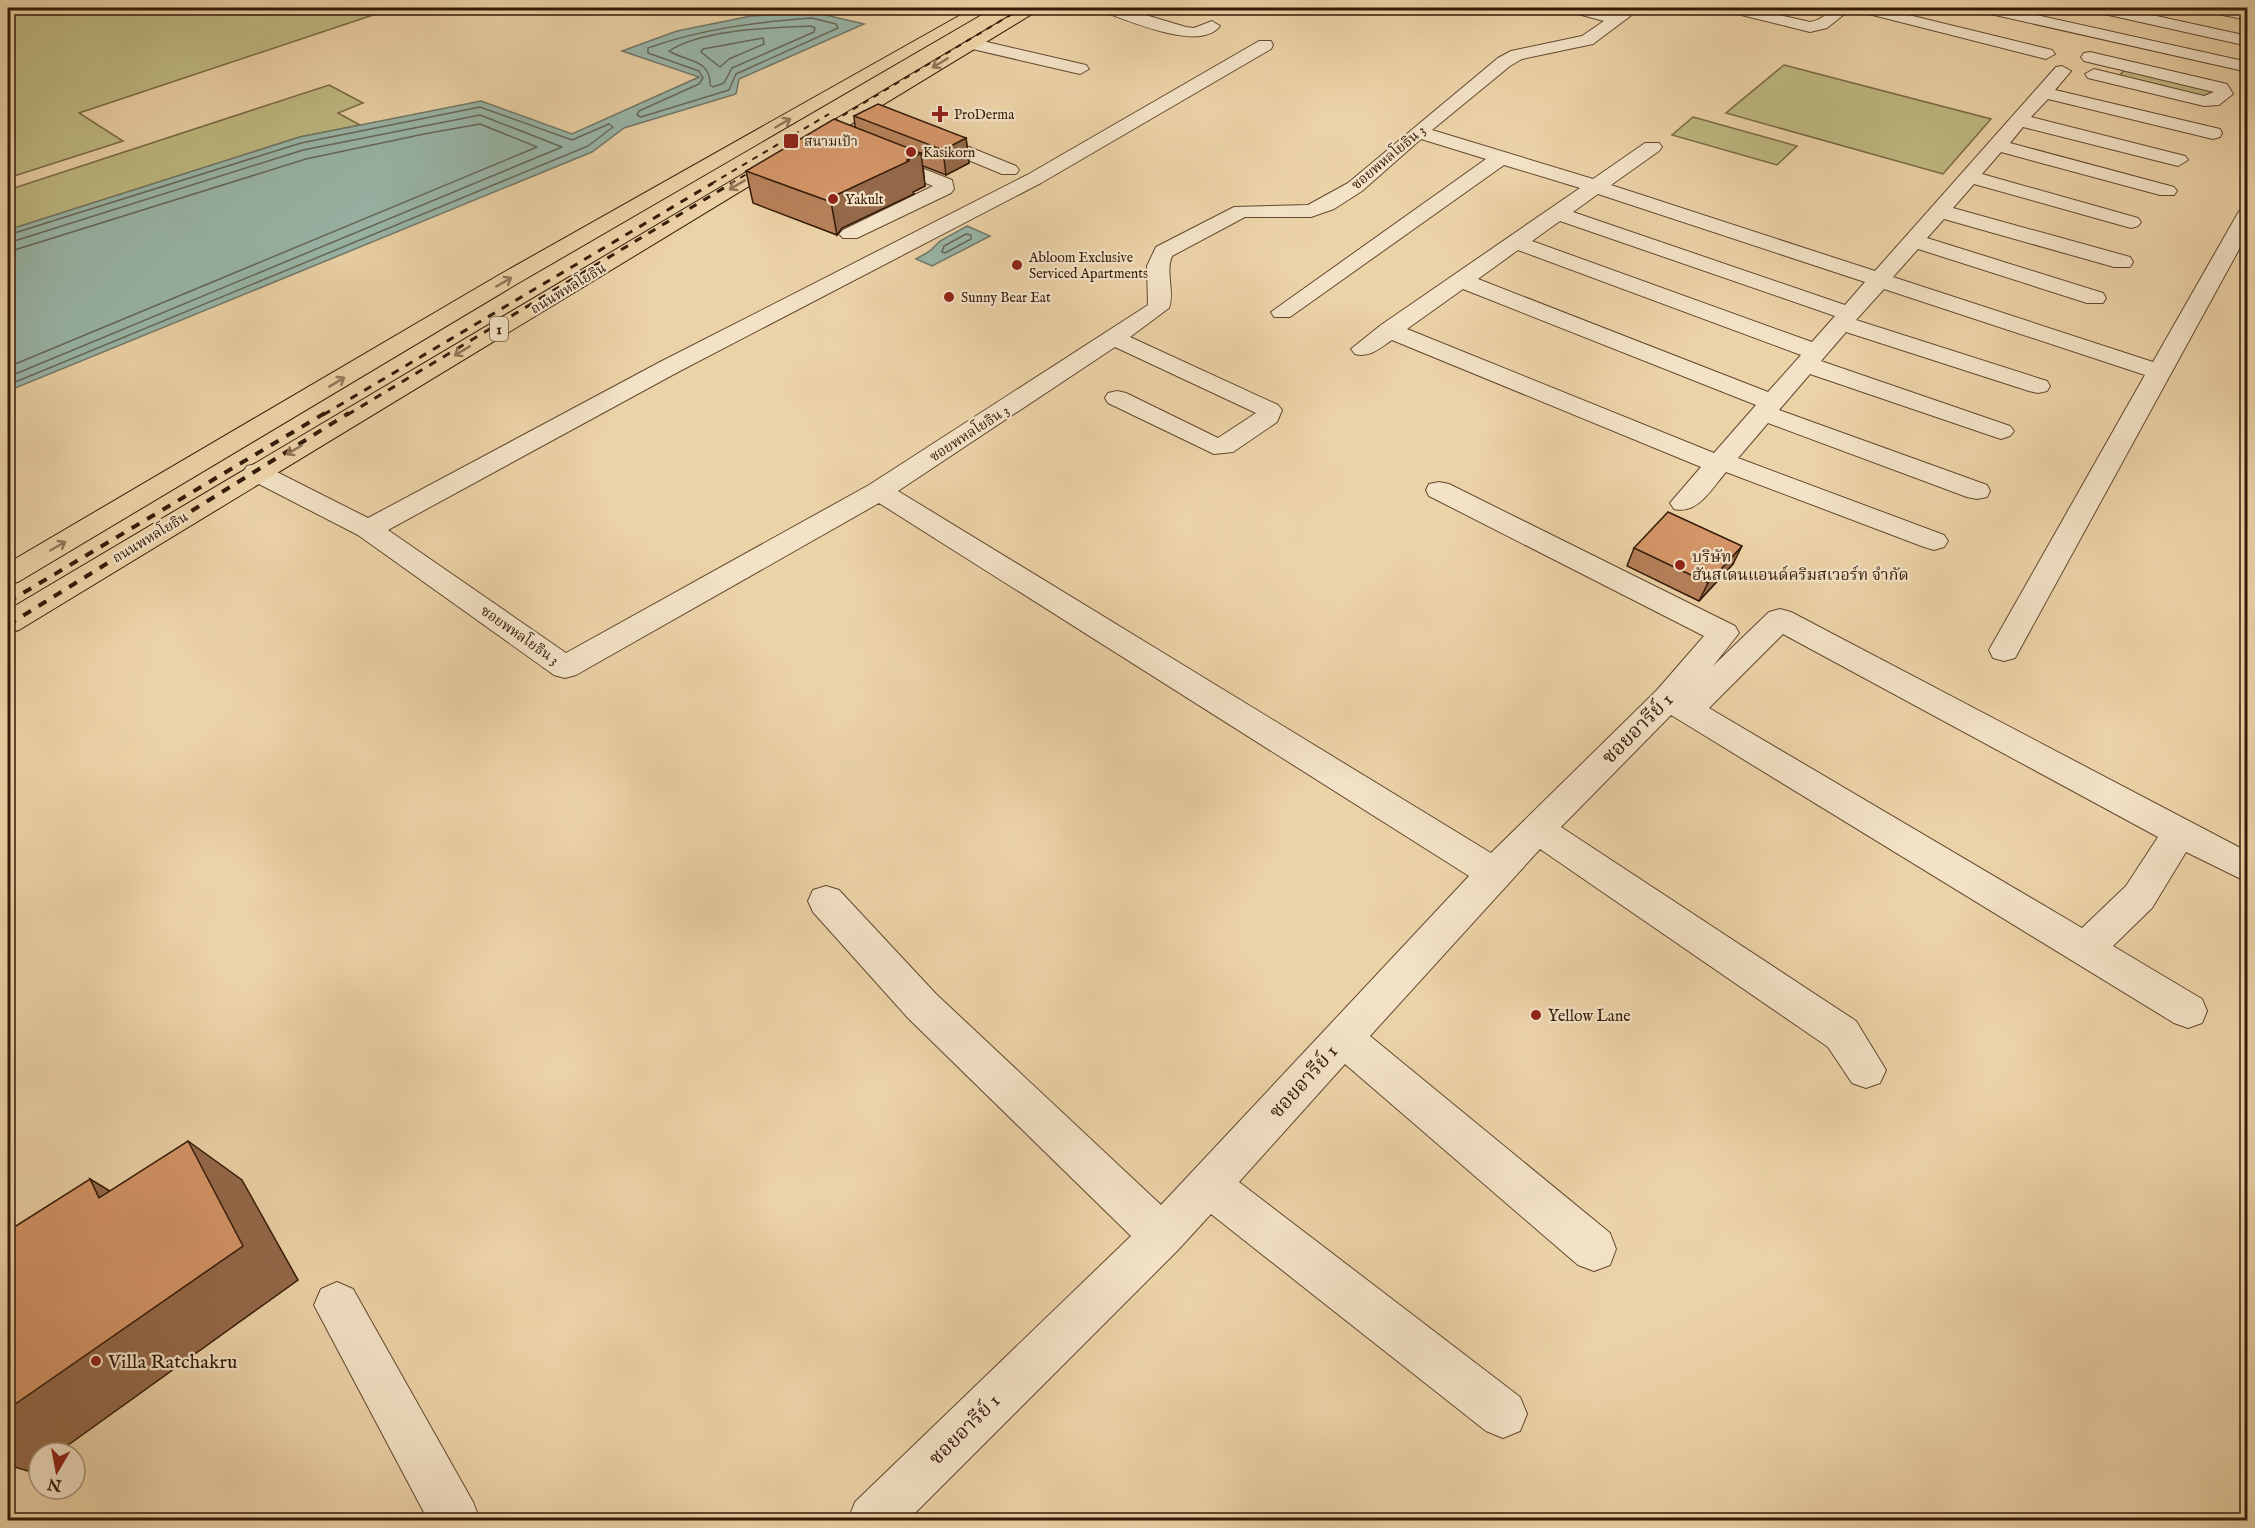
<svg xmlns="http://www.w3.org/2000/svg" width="2255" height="1528" viewBox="0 0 2255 1528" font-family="'IM FELL English','Noto Serif Thai',serif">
  <rect width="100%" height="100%" fill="#ecd3a7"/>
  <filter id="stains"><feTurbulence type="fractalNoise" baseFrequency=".00333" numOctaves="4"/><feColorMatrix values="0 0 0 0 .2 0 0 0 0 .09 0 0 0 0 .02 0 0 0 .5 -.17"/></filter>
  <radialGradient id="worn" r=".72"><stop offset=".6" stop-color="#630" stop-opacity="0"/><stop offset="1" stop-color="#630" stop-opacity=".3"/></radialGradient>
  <path fill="#bfba82" stroke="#7a6a45" stroke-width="1.5" d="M8,8H394L79,113L123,141L8,178Z
    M1784,65L1991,119L1943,174L1726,113Z
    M2124,70L2224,93L2218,103L2117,79Z
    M329,85L363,103L338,113L360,125L300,137L8,230V190Z
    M1693,117L1797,146L1777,165L1672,135Z"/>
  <path fill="#99b7aa" stroke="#717869" stroke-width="1.5" d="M813,12L864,24L739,79L736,94L624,128L592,152L8,391V230L300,137L481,101L572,134L699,77L622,51L677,31L751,16Z
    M967,226L990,236L932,266L916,259L930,251L940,241Z"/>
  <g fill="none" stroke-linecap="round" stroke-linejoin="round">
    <path stroke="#666859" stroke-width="1.5" d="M812,18L836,24L838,28L736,74L729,90L641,117L637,115L639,111L699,84L703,78L699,71L648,53V48C701,29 756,22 812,18Z
      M811,26L815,28L814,32L732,68L724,83L713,87L710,85C711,59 687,62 669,51C702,29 771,28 811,26Z
      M763,38L764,44L729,59L720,67L701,52L703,49Z
      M966,234L971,235V239L945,253L942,252L944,246Z
      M8,235L301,143L480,107L572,140L609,124L613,127L588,146L8,385
      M8,243L303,150L480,115L562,147L8,377
      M8,252L306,159L424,134L480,124L537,147L8,367"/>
    <g stroke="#624830" stroke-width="2">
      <path id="street" d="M1099,8H1122L1186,27L1194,28L1212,21L1220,26C1200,53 1128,20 1101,11Z
        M1565,8H1590L1614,14L1623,8H1641L1593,44L1522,59L1510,66L1432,130L1593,179L1645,143H1659L1662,147L1659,151L1611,185L1875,271L2056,67L2062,66L2071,71L2055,90L2220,129L2222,133L2220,137L2213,139L2048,99L2031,117L2185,156L2188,160L2178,166L2023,127L2010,143L2174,187L2177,191L2174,195H2160L2001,152L1982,174L2138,218L2141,222L2138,226L2131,228L1974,184L1953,208L2130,257L2133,262L2130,267H2114L1944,219L1927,238L2103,293L2106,298L2103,303H2087L1918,249L1893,277L2153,362L2238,213L2241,209L2248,207V233L2015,658L2004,661L1993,658L1989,650L2145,375L1884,289L1856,320L2047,381L2050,386L2047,391L2038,393L2029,391L1846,332L1821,361L2010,426L2014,431L2010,436L2001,439L1992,436L1810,374L1779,410L1987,485L1990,491L1987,497L1977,499L1967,497L1768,423L1738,458L1944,535L1948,541L1944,547L1934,550L1924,547L1726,472C1712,488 1698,515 1674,509L1670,503L1701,467L1392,340C1380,348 1370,358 1355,354L1351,349L1381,325L1580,188L1504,165L1290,317H1274L1271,312L1486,159L1421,139L1362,191L1334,209L1311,217H1245L1172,256C1165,273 1175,291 1169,308L1130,337L1278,405L1282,410L1277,422L1233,452L1214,454L1108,403L1105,398L1108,393L1117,391L1126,393L1218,438L1256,413L1115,347L898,491L1491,853L1657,690L1704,636L1429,496L1426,490L1429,484L1439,482L1449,484L1735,626L1739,633L1713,666L1769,612L1780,609L1791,612L2248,852V877L2241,879L2186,852L2152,908L2113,946L2202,999L2207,1011L2202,1023L2188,1028L2174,1023L1671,715L1561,827L1856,1021L1886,1070L1880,1083L1866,1088L1852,1083L1828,1047L1540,849L1370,1036L1610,1233L1616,1249L1610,1265L1594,1271L1578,1265L1345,1064L1239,1182L1520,1397L1527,1414L1520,1431L1503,1438L1486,1431L1211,1214L1177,1251L908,1520H848L855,1502L1131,1236L908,1018L813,912L808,901L813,890L826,886L839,890L936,994L1161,1205L1469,876L879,503L576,675L565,678L554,675L358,535L247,478L243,472L247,466L256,464L265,466L368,518L660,362L1027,175L1259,41H1271L1273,45L1271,49L1041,183L678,372L388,530L566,653L869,485L1148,305L1147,266L1156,247L1234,207L1308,205L1348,183L1498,58L1511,51L1582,36L1604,21L1567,11ZM1598,194L1865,282L1845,305L1573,212ZM1560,221L1835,316L1812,342L1532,241ZM1518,250L1801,355L1768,392L1478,279ZM1463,289L1756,405L1714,453L1407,329ZM1783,634L2158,837L2126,886L2082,928L1709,708Z
        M1723,8H1749L1810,22C1829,19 1827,5 1852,8L1827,28L1810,32L1725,11Z
        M1855,8H1880L2052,50L2055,54L2046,59L1857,11Z
        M1978,8H2005L2248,62V72L1986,13Z
        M2092,8H2120L2248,36V46L2100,13Z
        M2201,8L2248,10V20L2203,11Z
        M974,39L1086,65L1089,69L1080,74L968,48L966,44L968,40Z
        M2090,52L2227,84L2233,94L2219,105L2204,106L2088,78L2085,74L2094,69L2204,96L2214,92L2084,61L2081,57L2084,53Z
        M927,130L1016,166L1019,170L1016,174H1002L920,140L918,136L920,132Z
        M881,152L952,180L954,189L951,193L857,238H843L839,234L843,230L933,186L874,162L871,158Z
        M337,1282L353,1289L473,1502L480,1520H428L314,1305L321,1289Z"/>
    </g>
    <g stroke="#341a08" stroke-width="2">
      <path id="primary" d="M973,8H992L515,285L18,582L8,584V563L499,275Z
        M1023,8H1042L19,630L8,633V610Z"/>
    </g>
    <use href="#street" fill="#f3e2c6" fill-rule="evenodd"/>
    <use href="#primary" fill="#ecd3a7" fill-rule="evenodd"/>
    <path stroke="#341a08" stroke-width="2" stroke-dasharray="6 6" stroke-linecap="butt" d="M822,128L1022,8
      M711,184L829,114
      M730,184L760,166"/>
    <path stroke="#341a08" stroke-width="3" stroke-dasharray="8 8" stroke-linecap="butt" d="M323,415L713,183
      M347,415L732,183"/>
    <path stroke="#341a08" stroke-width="4" stroke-dasharray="9 9" stroke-linecap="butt" d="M8,602L325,413
      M8,625L349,413"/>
  </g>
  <path fill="#b7815a" stroke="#341a08" stroke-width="1.5" d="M854,116L966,138L969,163L946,175L923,166L925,186L913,192L914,194L842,228L837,235L753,203L746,171L855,127Z
    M1634,548L1733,564L1699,601L1627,566Z"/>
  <path fill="#95694a" stroke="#341a08" stroke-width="1.5" d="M966,138L969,163L946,175L943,150Z
    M921,153L925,186L913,192L914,194L842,228L837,235L831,202L836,195Z
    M1742,546L1733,564L1699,601L1708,583Z
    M188,1141L242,1180L298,1280L57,1453H39V1466L31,1472L8,1465V1409Z
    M90,1179L151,1216L99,1198Z"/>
  <path fill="#d59669" stroke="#341a08" stroke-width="1.5" d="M878,104L966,138L943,150L854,116Z
    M834,119L921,153L907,160L909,161L836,195L831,202L746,171Z
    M1668,512L1742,546L1708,583L1634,548Z
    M188,1141L243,1246L8,1409V1231L90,1179L99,1198Z"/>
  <defs><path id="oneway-shaft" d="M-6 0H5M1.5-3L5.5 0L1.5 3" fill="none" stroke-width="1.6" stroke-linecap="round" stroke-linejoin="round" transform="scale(1.5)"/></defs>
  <g stroke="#907658">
    <use href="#oneway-shaft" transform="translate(940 63) rotate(149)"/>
    <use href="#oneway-shaft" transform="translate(783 123) rotate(-30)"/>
    <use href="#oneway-shaft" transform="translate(737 185) rotate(149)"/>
    <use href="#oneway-shaft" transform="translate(504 282) rotate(-30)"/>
    <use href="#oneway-shaft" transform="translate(462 351) rotate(149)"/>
    <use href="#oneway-shaft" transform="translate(337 382) rotate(-31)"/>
    <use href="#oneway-shaft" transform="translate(294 450) rotate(149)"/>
    <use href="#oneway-shaft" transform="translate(58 546) rotate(-30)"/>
  </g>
  <g fill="#8f2418" stroke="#f3e2c6" stroke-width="2">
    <path d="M937 105h6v6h6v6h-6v6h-6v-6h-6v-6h6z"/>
    <rect x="783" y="133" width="16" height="16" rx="3"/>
    <circle cx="911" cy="152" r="6"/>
    <circle cx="833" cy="199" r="6"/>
    <circle cx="1017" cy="265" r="6"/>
    <circle cx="949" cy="297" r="6"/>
    <circle cx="1680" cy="565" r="6"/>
    <circle cx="1536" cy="1015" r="6"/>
    <circle cx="96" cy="1361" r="6"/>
  </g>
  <g text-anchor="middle" stroke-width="4.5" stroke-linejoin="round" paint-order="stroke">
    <g font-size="14" fill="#341a08" stroke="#f3e2c6" text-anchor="start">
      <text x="954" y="119">ProDerma</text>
      <text x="804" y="146">สนามเป้า</text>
      <text x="923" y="157">Kasikorn</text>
      <text x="845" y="204">Yakult</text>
      <text x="1029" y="262">Abloom Exclusive<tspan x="1029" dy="16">Serviced Apartments</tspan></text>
      <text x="961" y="302">Sunny Bear Eat</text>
    </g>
    <g font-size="14" fill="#341a08" stroke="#f3e2c6">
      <text transform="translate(1388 157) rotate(-40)" y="5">ซอยพหลโยธิน 3</text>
      <text transform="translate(568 288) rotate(-31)" y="5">ถนนพหลโยธิน</text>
      <text transform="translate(969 433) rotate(-33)" y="5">ซอยพหลโยธิน 3</text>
      <text transform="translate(150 537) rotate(-31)" y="5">ถนนพหลโยธิน</text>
      <text transform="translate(520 635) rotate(35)" y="5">ซอยพหลโยธิน 3</text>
    </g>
    <rect fill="#f3e2c6" stroke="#6d5641" stroke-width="1.5" x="490" y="317" width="18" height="24" rx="4.5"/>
    <g font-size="15" font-weight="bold" fill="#341a08">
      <text x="499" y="334">1</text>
    </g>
    <g font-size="16" fill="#341a08" stroke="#f3e2c6" text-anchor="start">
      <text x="1692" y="562">บริษัท<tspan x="1692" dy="18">ฮันสเดนแอนด์คริมสเวอร์ท จำกัด</tspan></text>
      <text x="1548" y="1021">Yellow Lane</text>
    </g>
    <g font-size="20" fill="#341a08" stroke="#f3e2c6">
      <text transform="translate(1637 728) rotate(-45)" y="7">ซอยอารีย์ 1</text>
      <text transform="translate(1303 1081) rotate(-48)" y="7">ซอยอารีย์ 1</text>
      <text transform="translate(964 1429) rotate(-45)" y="7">ซอยอารีย์ 1</text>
    </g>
    <g font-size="20" fill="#341a08" stroke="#f3e2c6" text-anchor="start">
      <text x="108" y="1368">Villa Ratchakru</text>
    </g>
  </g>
  <rect width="2255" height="1528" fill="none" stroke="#ecd3a7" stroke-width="30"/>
  <rect x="9" y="9" width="2237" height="1510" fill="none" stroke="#341a08" stroke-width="3"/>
  <rect x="15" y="15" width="2225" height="1498" fill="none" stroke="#341a08" stroke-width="1.5"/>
  <g transform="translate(57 1471) rotate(190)"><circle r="28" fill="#f3e2c6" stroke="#a7927a" stroke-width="1.5"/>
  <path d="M0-4.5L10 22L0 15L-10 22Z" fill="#8f2418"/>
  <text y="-9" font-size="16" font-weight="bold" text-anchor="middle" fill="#341a08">N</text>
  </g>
  <rect width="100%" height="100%" filter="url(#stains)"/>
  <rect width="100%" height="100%" fill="url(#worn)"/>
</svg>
